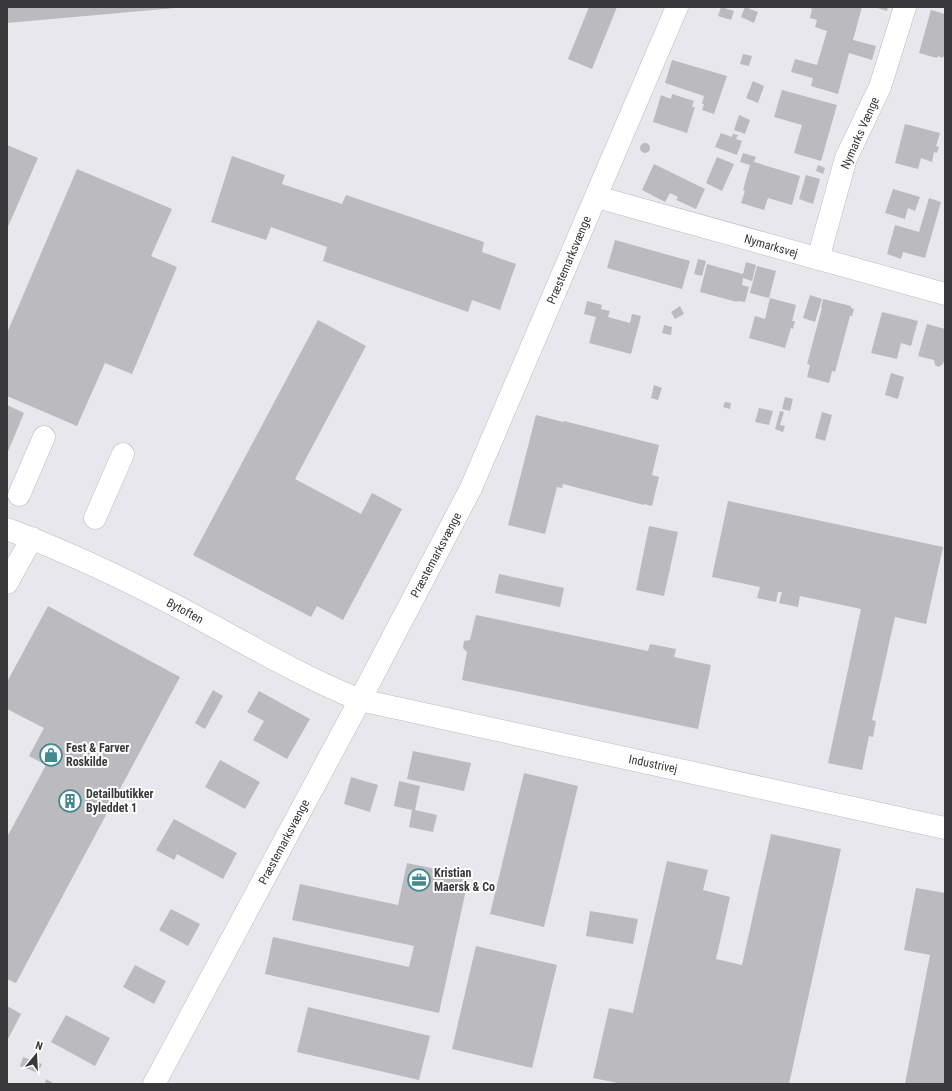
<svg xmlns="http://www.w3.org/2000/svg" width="952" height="1091" viewBox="0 0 952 1091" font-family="'Roboto Condensed',sans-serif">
  <rect width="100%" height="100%" fill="#e8e7ed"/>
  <path fill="#bbbabf" d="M7,7H174L175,8L7,23Z
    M589,7H617L592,69L568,59Z
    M721,7L734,11L731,20L718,16Z
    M745,7L758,12L754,23L741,17Z
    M810,7H862L853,40L876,46L872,60L849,53L838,94L811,86L813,78L791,72L795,59L817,65L827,31L815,27L817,20L810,18L812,9L810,8Z
    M874,7H888L887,11Z
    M931,10L945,14V52L943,58L938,56L937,58L919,53Z
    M743,54L752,56L749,66L740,64Z
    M672,60L727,76L714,114L702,110L704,104H702L704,96L665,83Z
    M753,81L764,86L758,103L746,98Z
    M782,90L837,105L821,161L794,153L802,125L774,117Z
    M672,94L694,101L692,107H695L687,133L653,122L661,95L671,99Z
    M739,115L750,120L745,134L734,130Z
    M905,124L940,133L936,146L939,147L937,153L934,152L932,162L921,158L918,169L895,163Z
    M721,133L732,137L733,134L738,135L736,139L742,141L737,155L715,147Z
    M640 148a5 5 0 1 1 10 0a5 5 0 1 1-10 0Z
    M7,145L38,158L7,229Z
    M743,153L756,157L754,162L800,176L792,205L768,198L764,210L741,203L745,191L743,190L750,165L740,162Z
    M232,156L285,175L282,184L342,204L346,195L484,242L482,252L516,264L500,310L472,300L468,312L323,261L327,247L271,227L266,240L211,222Z
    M717,157L734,164L722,191L706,183Z
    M654,164L705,189L696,209L676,200L678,197L670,193L665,202L642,190Z
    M818,165L825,168L823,174L816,171Z
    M77,169L172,209L151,256L177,267L132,374L105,363L77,426L7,396V333Z
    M806,175L820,179L813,204L799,199Z
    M893,189L920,197L915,211L908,208L905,219L885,213Z
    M929,198L941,202L925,258L903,252L901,259L887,254L895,225L919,232Z
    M615,240L690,261L682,289L607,268Z
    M698,259L706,261L702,276L694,274Z
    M746,262L756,265L752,281L743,278L742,285L749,287L745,302L737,301V302L700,292L707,264L743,274Z
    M757,266L776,271L769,298L750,293Z
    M810,295L822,299L815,322L803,318Z
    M770,298L796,305L792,321H795L793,329L791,328L785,348L749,338L755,316L765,319Z
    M823,299L851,306V308L854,309L852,316H850L835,372L832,371L829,383L807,377L810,365L807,364L822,308H821Z
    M587,301L602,305L601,309L610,311L608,317L630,323L632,314L641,316L631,354L589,343L596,317L584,314Z
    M680,306L684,314L675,319L671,312Z
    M882,312L918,321L911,346L901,343L897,359L871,353Z
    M318,320L366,346L295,479L361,514L372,493L402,509L343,620L317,606L311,617L193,555Z
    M927,324L945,329V363L943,362V364L939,367L935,365L934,360L918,356Z
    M664,325L672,327L671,335L662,333Z
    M891,373L904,377L898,399L885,395Z
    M654,385L662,388L658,400L651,398Z
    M785,397L793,399L790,411L782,409Z
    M725,402L731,403L730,409L723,407Z
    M7,405L24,413L7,454Z
    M759,408L773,411L769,425L755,422Z
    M780,411L784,412L780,425L785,426L783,432L775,429Z
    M822,412L832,415L825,441L815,438Z
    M536,415L563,422L564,421L659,445L652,475L659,477L652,506L644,504V505L563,484L562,488L557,487L545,534L508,525Z
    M728,501L943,547L926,624L895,617L872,720L876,721L873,737L869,736L862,770L828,763L861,609L800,596L798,607L779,603L782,592H778L776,602L757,598L760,587L712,577Z
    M649,526L678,532L664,596L636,590Z
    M499,574L564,588L560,607L495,593Z
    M48,606L180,677L16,983L7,979V837L46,765L29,756L44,728L7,709V682Z
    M476,615L648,651L650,644L676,649L674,657L711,665L698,729L462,680L467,652L463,648L464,641L470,640Z
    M213,690L223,696L205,729L195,723Z
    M259,691L310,719L287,759L253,740L264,721L247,712Z
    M413,751L471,763L464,791L407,779Z
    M220,760L260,782L245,809L205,787Z
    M524,773L578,786L544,927L490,914Z
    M351,777L378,785L370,812L344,804Z
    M399,781L420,786L415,810L437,815L433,832L409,827L412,810L394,806Z
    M174,819L237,853L223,879L177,854L174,860L156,850Z
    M771,834L841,849L789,1084H622L593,1078L609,1008L633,1013L667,861L708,870L703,890L730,897L716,959L742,965Z
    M407,863L469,876L439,1013L265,974L273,937L409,967L414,946L292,920L300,884L398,905Z
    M916,888L945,893V1084H905L930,955L904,950Z
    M171,909L200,924L188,946L159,930Z
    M590,911L638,919L633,944L586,936Z
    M476,946L557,965L532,1068L452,1049Z
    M135,965L166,981L154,1004L123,987Z
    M7,1006L21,1014L7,1041Z
    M308,1007L430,1036L419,1080L297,1052Z
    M66,1015L110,1038L95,1066L51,1042Z
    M23,1057L42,1064L38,1073L20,1066Z
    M46,1079L55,1084H45Z"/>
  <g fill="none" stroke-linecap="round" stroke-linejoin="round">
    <g stroke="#bbbac0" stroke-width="23">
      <path id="minor" d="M597,197L945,294
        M818,259L846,158L880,87L905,7
        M19,495L44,437
        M95,518L123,454
        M7,529C65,551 121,577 176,606C237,638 296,674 360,700L945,828
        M7,583L32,538
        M154,1084L360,700L471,488L677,7"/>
    </g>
    <use href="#minor" stroke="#fff" stroke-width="22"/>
  </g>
  <defs>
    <g id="shop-ring" transform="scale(1.15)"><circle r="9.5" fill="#fff" stroke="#438992" stroke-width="1.5"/><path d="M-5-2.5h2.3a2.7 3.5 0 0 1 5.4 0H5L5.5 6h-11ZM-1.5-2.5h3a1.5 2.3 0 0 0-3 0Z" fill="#438992"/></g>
    <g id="building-ring" transform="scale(1.15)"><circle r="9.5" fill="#fff" stroke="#438992" stroke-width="1.5"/><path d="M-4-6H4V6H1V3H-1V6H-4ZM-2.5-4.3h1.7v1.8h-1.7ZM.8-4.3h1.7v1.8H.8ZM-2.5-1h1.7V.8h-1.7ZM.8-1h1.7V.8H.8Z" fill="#438992"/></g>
    <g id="office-ring" transform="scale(1.15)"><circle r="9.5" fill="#fff" stroke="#438992" stroke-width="1.5"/><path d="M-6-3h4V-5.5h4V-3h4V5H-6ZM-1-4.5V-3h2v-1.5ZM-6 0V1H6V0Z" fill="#438992"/></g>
  </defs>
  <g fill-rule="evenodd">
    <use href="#shop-ring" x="51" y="755"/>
    <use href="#building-ring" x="70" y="801"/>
    <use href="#office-ring" x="419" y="880"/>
  </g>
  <g text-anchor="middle" stroke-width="4" stroke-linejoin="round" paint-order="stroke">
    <g font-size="12" fill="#39393b" stroke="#fff">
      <text transform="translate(860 133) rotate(-66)" y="4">Nymarks Vænge</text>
      <text transform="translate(771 246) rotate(16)" y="4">Nymarksvej</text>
      <text transform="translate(569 260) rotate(-67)" y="4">Præstemarksvænge</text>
      <text transform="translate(436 555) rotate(-62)" y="4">Præstemarksvænge</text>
      <text transform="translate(185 611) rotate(28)" y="4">Bytoften</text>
      <text transform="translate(653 764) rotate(12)" y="4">Industrivej</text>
      <text transform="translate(284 842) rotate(-62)" y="4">Præstemarksvænge</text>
    </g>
    <g font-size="12" font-weight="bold" fill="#39393b" stroke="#fff" text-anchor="start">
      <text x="66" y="752">Fest &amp; Farver<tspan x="66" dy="14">Roskilde</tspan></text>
      <text x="86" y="798">Detailbutikker<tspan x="86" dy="14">Byleddet 1</tspan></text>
      <text x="434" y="877">Kristian<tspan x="434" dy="14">Maersk &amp; Co</tspan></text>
    </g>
  </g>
  <rect width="952" height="1091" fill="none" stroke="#39393b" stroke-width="16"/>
  <g transform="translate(36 1055) rotate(18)" stroke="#ffffff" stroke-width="3" paint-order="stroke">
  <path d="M0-3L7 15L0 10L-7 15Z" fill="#39393b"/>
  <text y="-6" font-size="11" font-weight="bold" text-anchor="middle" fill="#39393b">N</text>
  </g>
</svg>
